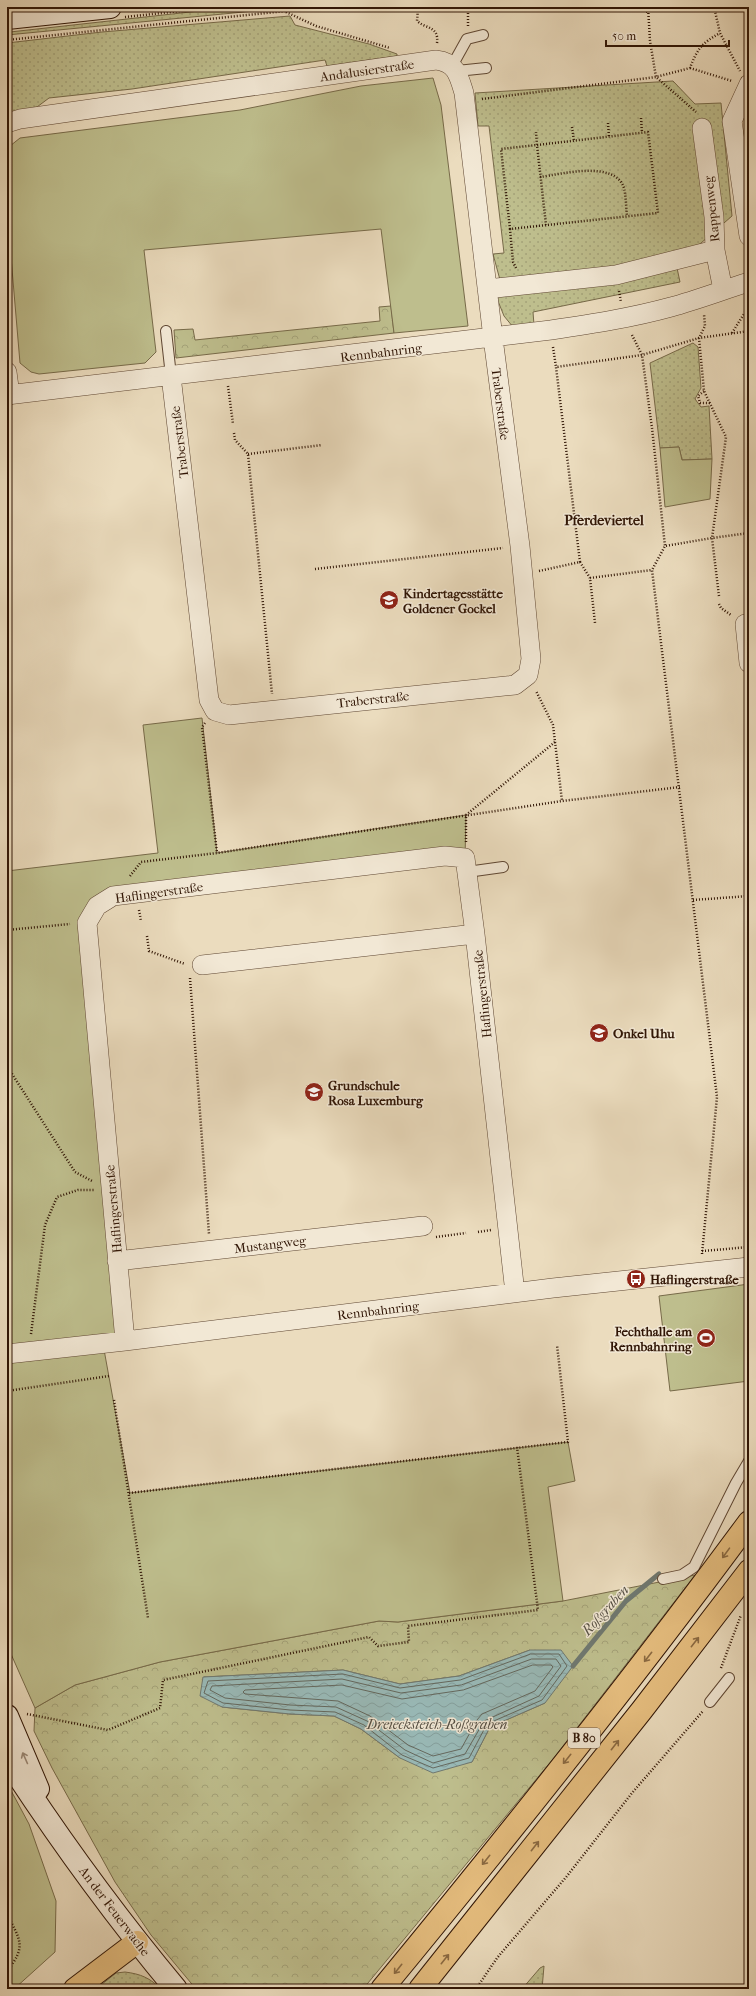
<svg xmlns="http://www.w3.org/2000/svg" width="756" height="1996" viewBox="0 0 756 1996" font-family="'IM FELL French Canon',serif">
  <defs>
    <pattern id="grass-dots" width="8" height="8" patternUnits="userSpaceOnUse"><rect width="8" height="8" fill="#bebe8d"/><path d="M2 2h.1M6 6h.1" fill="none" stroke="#a4a278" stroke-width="1.8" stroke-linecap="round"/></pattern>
    <pattern id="forest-crowns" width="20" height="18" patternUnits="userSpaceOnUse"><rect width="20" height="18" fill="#bebe8d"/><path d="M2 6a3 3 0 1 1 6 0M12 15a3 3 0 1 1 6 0" fill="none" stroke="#a4a278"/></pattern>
    <pattern id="water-waves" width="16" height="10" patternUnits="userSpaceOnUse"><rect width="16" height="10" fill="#99bab8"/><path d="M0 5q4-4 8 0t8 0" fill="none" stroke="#849f9d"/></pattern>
  </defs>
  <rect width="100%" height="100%" fill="#ebdcbe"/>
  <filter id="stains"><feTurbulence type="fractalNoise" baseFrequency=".005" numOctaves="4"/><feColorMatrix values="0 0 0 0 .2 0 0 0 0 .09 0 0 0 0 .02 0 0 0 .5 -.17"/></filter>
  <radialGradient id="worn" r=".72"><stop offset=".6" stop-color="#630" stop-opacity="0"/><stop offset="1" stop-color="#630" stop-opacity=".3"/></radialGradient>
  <path fill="url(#grass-dots)" stroke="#776a49" d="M235,7H295L7,35V33L10,32Z
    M290,16L295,25L369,44L397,54V56L327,66L325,60L132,89L49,98L33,110L7,113V43L102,32Z
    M673,81L695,104L721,103L732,216L693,250L674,254L680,282L533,312L534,325L513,327L504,316L496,296L503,291L493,254L504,253L489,126H478L475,93Z
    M693,343L698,347L701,388L695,399L701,407L709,406L712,459L682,460L679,447L660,448L650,363Z
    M544,1966L542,1989H522L540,1968Z
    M125,1972C141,1974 150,1978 161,1989H96L116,1973Z"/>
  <path fill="url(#forest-crowns)" stroke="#776a49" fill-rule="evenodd" d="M391,306L394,333L176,358L174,330L193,329L195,340L380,321L379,307Z
    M695,1575L553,1759L363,1989H196L151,1935L115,1882L52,1768L34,1731L35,1708L75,1685L160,1662L379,1621L398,1622L563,1601ZM530,1650L545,1703L490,1727L472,1762L400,1758L361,1729L334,1716L290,1714L222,1707L204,1677L343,1670L400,1684L459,1676Z"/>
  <path fill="#bebe8d" stroke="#776a49" d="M433,78L441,105L468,326L394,333L381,229L144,250L156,352L145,363L39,374L31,372L20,363L7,210V152L10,146L20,138L240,110L361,86Z
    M679,447L682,460L712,459L710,499L665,507L660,448Z
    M202,718L217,853L466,815L465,858L113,896L87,923L125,1341L103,1344L130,1493L568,1442L575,1481L548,1487L563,1601L398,1622L379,1621L160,1662L75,1685L35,1708L7,1645V871L158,853L143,725Z
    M749,1284V1381L670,1391L659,1296Z
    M7,1783L29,1824L56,1901L55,1952L14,1989H7Z"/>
  <path fill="url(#water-waves)" stroke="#6f7870" d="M530,1650H561L573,1666L545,1703L490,1727L472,1762L433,1773L400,1758L361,1729L334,1716L290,1714L222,1707L200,1696L203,1677L343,1670L400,1684L459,1676Z"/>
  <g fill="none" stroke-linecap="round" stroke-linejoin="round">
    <path stroke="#64685e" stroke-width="1" d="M531,1654H559L567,1666L542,1700L487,1724L469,1758L433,1768L402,1755L364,1725L335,1712L290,1710L223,1703L204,1693L208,1681L343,1674L400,1688L460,1680Z
      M532,1659H556L561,1666L539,1696L484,1721L465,1754L433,1763L405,1750L367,1721L336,1707L290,1705L225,1698L210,1690L212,1686L342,1679L401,1693L461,1685Z
      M533,1665H551L553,1667L535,1691L482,1714L477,1720L461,1749L433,1756L408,1745L370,1716L338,1701L245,1694L243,1692L245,1690L342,1685L402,1699L463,1690Z"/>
    <path stroke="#6f7870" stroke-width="5" d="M573,1666L626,1601L659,1574"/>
    <g stroke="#5f4733" stroke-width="12">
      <path id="lane" d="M452,66L467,39L483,35
        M457,71L486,68
        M166,331L171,376
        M467,872L503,867
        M663,1579L682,1575L694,1567L736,1483L749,1461
        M710,1702L729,1678"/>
    </g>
    <g stroke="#5f4733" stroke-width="20">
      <path id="street" d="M749,84L732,121L749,236
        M7,123L20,119L436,60C456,62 459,76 464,93L493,338L520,546L531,659L528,675L515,685L229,715L215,711L209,700L171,376
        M702,128L714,217L715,250L723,290
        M487,289L616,275L715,250
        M7,372L10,395
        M7,395L551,330C591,324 631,318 671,307C697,300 723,290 749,282
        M749,624H745L749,663
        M202,965L475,934
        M117,1261L423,1226
        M125,1341L87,923L97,906L113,896L445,856L465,858L475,934L515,1293
        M7,1354L125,1341L553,1288L749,1267"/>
    </g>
    <g stroke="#301505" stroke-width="24">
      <path id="secondary" d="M7,18L110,7
        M7,1716L38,1789
        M7,1759C59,1839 115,1916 176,1989"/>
    </g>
    <g stroke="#301505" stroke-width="24">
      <path id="highway" d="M75,1989L137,1942
        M382,1989C508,1836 632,1681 749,1522
        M420,1989L642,1710L749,1571"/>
    </g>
    <path stroke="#301505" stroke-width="2.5" stroke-dasharray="1 2" stroke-linecap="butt" d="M632,7L648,12
      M648,7L650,41L656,77L696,112
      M714,7L720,33L740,71
      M736,7L749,9
      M286,12L316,26L390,48
      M125,17L218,7
      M468,26V7
      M7,40L324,7
      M437,43C439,26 426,29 417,21L418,9L449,7
      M690,68L732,81
      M482,99L656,77L690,68C697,49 702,43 720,33
      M641,118L642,133
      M608,123L609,137
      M572,127L574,141
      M540,177C562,174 615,160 624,188C626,196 626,207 627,216
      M510,229L501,149L537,145L536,132
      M516,268L513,262L510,229L658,213L648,132L537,145L546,225
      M619,291L621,302
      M732,333L749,306
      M632,335L642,355L652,428L665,546
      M553,347L556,367
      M228,386L233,424
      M704,391L698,396L700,403H710
      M234,433L235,440L248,454L272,694
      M248,454L322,445
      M580,562L590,578L595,623
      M315,569L503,548
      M539,571L580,562L556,367L642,355L699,338L749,331
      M590,578L652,570
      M719,596L712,538L749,533
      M719,604L721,608L731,615
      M205,723L202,727L217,853
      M555,742L562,801
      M466,842V815L555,742L553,725L536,691
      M130,876L141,862L217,853L562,801L680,787
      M693,900L749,896
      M139,910L141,921
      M7,930L70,924
      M147,936L149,951L185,964
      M190,978L209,1234
      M7,1066L75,1172L92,1181
      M478,1232L491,1230
      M436,1237L466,1233
      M702,1251L749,1247
      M702,1254L717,1097L652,570L665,546L712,538L726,437L704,391L699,338L705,326L704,314
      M31,1334L45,1225L57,1197L78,1190H95
      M7,1391L109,1376
      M114,1400L148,1618
      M129,1493L568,1442L557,1345
      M721,1668L741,1615
      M27,1714L108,1730L160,1708L163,1680L369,1637L378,1646L409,1642L408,1626L538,1610L517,1447
      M7,1913C19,1940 28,1945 7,1971
      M476,1989L497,1958L567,1876L632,1793L703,1711"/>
    <use href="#lane" stroke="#f2e8d5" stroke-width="10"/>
    <use href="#street" stroke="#f2e8d5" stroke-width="19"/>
    <use href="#secondary" stroke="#f2e8d5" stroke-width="22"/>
    <use href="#highway" stroke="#e6be7f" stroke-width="22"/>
  </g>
  <defs><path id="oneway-shaft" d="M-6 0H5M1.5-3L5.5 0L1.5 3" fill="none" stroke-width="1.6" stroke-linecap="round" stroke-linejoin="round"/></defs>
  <g stroke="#8b6a42">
    <use href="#oneway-shaft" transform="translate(726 1553) rotate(126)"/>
    <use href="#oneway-shaft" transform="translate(695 1642) rotate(-52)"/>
    <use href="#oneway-shaft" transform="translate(648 1657) rotate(128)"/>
    <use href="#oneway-shaft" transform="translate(615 1745) rotate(-52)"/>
    <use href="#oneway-shaft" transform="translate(567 1759) rotate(129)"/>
    <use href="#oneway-shaft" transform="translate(535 1846) rotate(-52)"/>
    <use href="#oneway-shaft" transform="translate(486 1860) rotate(129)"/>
    <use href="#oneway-shaft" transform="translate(445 1959) rotate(-51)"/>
    <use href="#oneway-shaft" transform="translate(398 1969) rotate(129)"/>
  </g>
  <use stroke="#9b8977" href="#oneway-shaft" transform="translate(25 1758) rotate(-114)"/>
  <defs>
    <g id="school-disc" transform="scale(1)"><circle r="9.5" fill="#8f2418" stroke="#f2e8d5"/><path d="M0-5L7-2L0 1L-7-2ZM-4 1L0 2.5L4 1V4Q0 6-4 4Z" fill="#fff"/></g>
    <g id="bus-disc" transform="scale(1)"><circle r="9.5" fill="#8f2418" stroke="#f2e8d5"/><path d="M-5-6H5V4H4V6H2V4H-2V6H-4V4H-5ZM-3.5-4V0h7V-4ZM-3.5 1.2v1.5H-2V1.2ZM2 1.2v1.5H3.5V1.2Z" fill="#fff"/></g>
    <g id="stadium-disc" transform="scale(1)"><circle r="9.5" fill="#8f2418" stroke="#f2e8d5"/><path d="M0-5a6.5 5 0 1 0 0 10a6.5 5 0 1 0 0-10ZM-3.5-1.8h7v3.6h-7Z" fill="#fff"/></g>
  </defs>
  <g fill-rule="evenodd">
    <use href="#school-disc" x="389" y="600"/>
    <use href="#school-disc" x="599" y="1033"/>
    <use href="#school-disc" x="314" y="1092"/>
    <use href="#bus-disc" x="636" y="1279"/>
    <use href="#stadium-disc" x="706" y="1338"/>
  </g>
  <g text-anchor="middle" stroke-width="3" stroke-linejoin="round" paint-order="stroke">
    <rect fill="#f2e8d5" stroke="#6a5443" stroke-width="1" x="568" y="1728" width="32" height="20" rx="3"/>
    <g font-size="12" font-weight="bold" fill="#301505">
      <text x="584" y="1742">B 80</text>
    </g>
    <g font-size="13" fill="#301505" stroke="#f2e8d5">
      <text transform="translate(367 70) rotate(-8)" y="5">Andalusierstraße</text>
      <text transform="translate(711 209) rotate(-96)" y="5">Rappenweg</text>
      <text transform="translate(381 352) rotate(-7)" y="5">Rennbahnring</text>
      <text transform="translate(501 404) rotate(83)" y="5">Traberstraße</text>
      <text transform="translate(179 442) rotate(-97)" y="5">Traberstraße</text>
      <text transform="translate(373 699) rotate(-6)" y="5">Traberstraße</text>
      <text transform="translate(159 892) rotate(-8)" y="5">Haflingerstraße</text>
      <text transform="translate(482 994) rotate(-96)" y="5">Haflingerstraße</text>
      <text transform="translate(113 1209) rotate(-95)" y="5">Haflingerstraße</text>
      <text transform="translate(270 1244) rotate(-7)" y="5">Mustangweg</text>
      <text transform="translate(378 1310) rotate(-7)" y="5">Rennbahnring</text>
      <text transform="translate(115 1911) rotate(53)" y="5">An der Feuerwache</text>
    </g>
    <g font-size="13" font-weight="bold" fill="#301505" stroke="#f2e8d5" text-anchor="start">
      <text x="403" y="598">Kindertagesstätte<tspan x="403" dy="15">Goldener Gockel</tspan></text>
      <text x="613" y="1038">Onkel Uhu</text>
      <text x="328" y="1090">Grundschule<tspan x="328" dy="15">Rosa Luxemburg</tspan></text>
      <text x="650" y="1284">Haflingerstraße</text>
      <text x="692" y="1336" text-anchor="end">Fechthalle am<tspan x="692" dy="15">Rennbahnring</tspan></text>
    </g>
    <g font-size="14" font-weight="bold" fill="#301505" stroke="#f2e8d5">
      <text x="604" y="525">Pferdeviertel</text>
    </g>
    <g font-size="14" font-style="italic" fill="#554f44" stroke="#f2e8d5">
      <text transform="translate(605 1610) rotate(-48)" y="5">Roßgraben</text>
      <text x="437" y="1729">Dreiecksteich-Roßgraben</text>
    </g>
  </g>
  <rect width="756" height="1996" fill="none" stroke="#ebdcbe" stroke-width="24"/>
  <rect x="8" y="8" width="740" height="1980" fill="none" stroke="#301505" stroke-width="2"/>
  <rect x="12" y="12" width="732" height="1972" fill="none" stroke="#301505"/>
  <path d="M606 40v6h123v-6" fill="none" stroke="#301505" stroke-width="2"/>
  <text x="612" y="40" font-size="12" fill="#301505" stroke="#f2e8d5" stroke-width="3" paint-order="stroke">50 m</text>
  <rect width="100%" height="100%" filter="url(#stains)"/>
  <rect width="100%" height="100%" fill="url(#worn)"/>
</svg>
